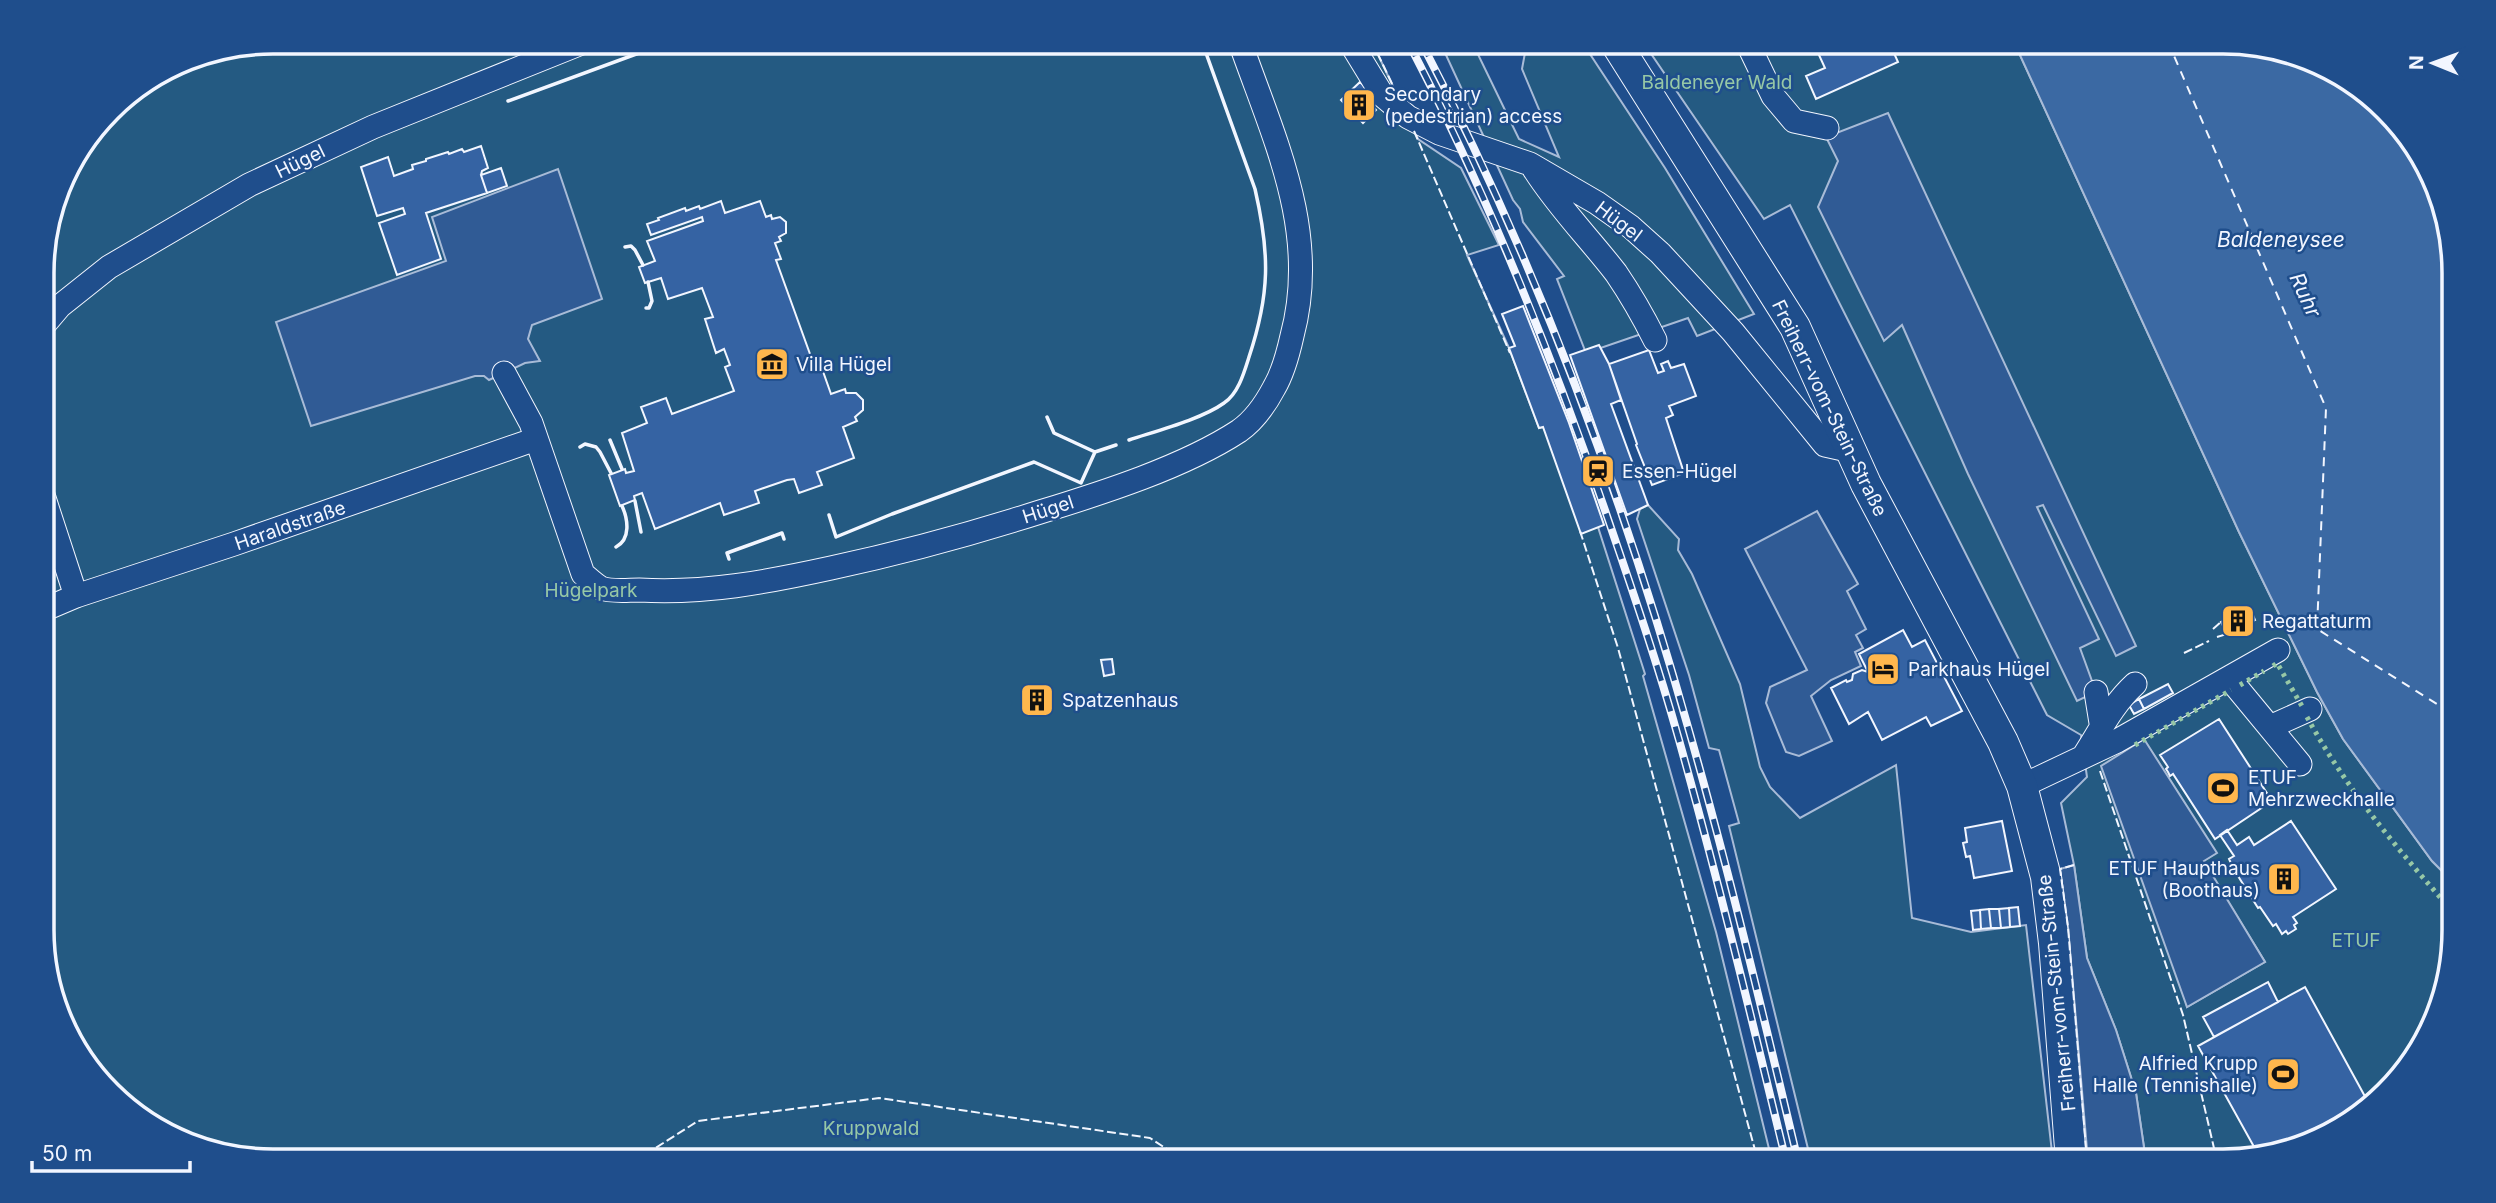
<svg xmlns="http://www.w3.org/2000/svg" width="2496" height="1203" viewBox="0 0 2496 1203" font-family="Inter,sans-serif">
  <rect width="100%" height="100%" fill="#1f4e8c"/>
  <path fill="#245a82" stroke="#a8bbd7" stroke-width="2" fill-rule="evenodd" d="M273,42H1372L1418,139L1461,168L1499,245L1467,255L1509,348L1539,428L1543,427L1597,524L1645,674L1643,676L1716,932L1772,1161H273L171,1137L90,1070L44,960L43,258L66,171L120,100L185,59Z
    M1440,42H1472L1519,139L1559,157L1522,69L1527,42H1582L1665,168L1754,314L1697,336L1688,318L1586,353L1557,279L1564,276L1523,222L1520,209L1513,200Z
    M1643,42H2014L2239,532L2317,692L2343,739L2432,861L2454,883V930L2430,1032L2351,1122L2238,1161H2146L2136,1093L2116,1030L2087,958L2074,865L2061,803L2087,777L2081,735L2047,715L1790,205L1764,219ZM2144,740L2216,853L2203,861L2265,962L2187,1007Z
    M1648,505L1679,539L1678,550L1692,574L1740,684L1760,767L1770,787L1800,818L1896,765L1912,918L1971,932L2026,925L2053,1161H1811L1729,826L1739,823L1719,750L1709,748L1689,675L1637,519L1640,509Z"/>
  <path fill="#305b95" stroke="#a8bbd7" stroke-width="2" d="M1888,113L2136,646L2116,656L2043,505L2037,507L2099,639L2080,648L2096,692L2077,701L1968,474L1902,325L1884,341L1818,207L1838,161L1826,137Z
    M558,169L602,299L532,325L528,339L540,361L525,363L489,380L484,376H475L311,426L276,322L446,261L432,217Z
    M1817,511L1858,584L1847,591L1866,629L1856,635L1863,648L1855,652L1861,666L1831,680L1811,696L1832,741L1799,756L1786,752L1766,703L1770,687L1807,670L1745,549Z
    M2144,739L2217,853L2204,861L2265,962L2187,1007L2101,766Z
    M2074,865L2087,958L2116,1030L2136,1093L2146,1161H2088L2068,927L2060,869Z"/>
  <path fill="#3b69a3" stroke="#a8bbd7" stroke-width="2" d="M2014,42H2223L2325,66L2415,144L2452,243L2454,883L2432,861L2343,739L2317,692L2239,532Z"/>
  <g fill="none" stroke-linecap="round" stroke-linejoin="round">
    <path stroke="#f2f6ff" stroke-width="2" stroke-dasharray="9 7" stroke-linecap="butt" d="M2168,42L2326,408L2317,629L2453,714"/>
  </g>
  <path fill="#3563a3" stroke="#f2f6ff" stroke-width="2" d="M1813,42H1832L1835,47L1846,42H1875L1877,46L1889,42L1898,62L1816,99L1806,76L1825,68Z
    M1360,82L1370,92L1364,97L1376,110L1363,123L1341,100Z
    M481,146L488,168L482,171L481,175L487,193L426,213L441,259L397,275L379,223L405,214L403,208L377,216L361,167L388,157L394,176L413,169L412,165L426,161V159L448,152L449,154L462,149L464,152Z
    M501,168L507,186L487,193L481,175Z
    M721,201L725,213L760,201L766,217L771,215L772,219L780,217L786,222V233L779,237L781,241L775,243L781,259L776,260L814,365L820,363L831,394L845,389L846,393H856L863,400V410L855,417L857,421L843,427L854,458L817,472L822,485L799,493L794,479L787,480L755,491L759,503L724,515L720,503L655,529L642,493L634,496L635,500L620,506L609,475L625,469L626,473L634,471L622,433L647,423L641,407L666,398L672,414L734,391L725,367L730,365L724,349L716,353L705,319L713,317L702,288L668,299L661,278L645,283L639,267L655,261L647,241L703,221L702,217L651,235L647,224L659,220L658,218L685,208L686,211L699,206L700,209Z
    M1523,306L1569,423L1604,525L1581,534L1543,427L1539,428L1509,348L1515,346L1502,314Z
    M1599,345L1609,364L1621,400L1611,404L1648,505L1627,515L1570,355Z
    M1649,350L1658,373L1664,371L1661,364L1668,361L1671,368L1684,364L1696,396L1669,406L1673,415L1666,418L1684,473L1652,485L1636,445L1637,444L1609,364Z
    M2250,608L2255,620L2227,634L2221,622Z
    M1903,630L1912,647L1925,640L1962,711L1931,726L1926,717L1882,740L1868,712L1849,724L1831,688L1846,680L1847,682L1852,680L1853,674L1862,670L1868,672L1859,654Z
    M1112,659L1114,674L1104,676L1101,660Z
    M2168,684L2173,693L2144,709L2139,699Z
    M1045,692L1048,705L1045,709L1034,708L1033,706L1028,707L1026,695Z
    M2139,699L2144,709L2134,714L2129,705Z
    M2219,719L2272,801L2215,839L2173,774L2170,776L2168,772L2166,769L2168,767L2160,755Z
    M2002,821L2012,871L1974,878L1970,856L1966,857L1963,843L1967,842L1965,828Z
    M2291,821L2336,889L2293,917L2297,923L2294,925L2296,929L2288,934L2286,931L2282,934L2276,924L2273,926L2260,907L2258,908L2233,868L2229,859L2234,856L2220,835L2227,830L2237,845L2249,837L2254,845Z
    M2018,907L2020,926L2010,927L2009,908Z
    M2009,908L2010,927L2001,928L1999,909Z
    M1989,909H1999L2001,928H1991Z
    M1989,909L1991,928L1981,929L1980,910Z
    M1980,910L1981,929L1973,930L1971,911Z
    M2268,982L2278,1002L2214,1037L2203,1017Z
    M2305,987L2368,1102L2351,1122L2258,1154L2198,1046Z"/>
  <g fill="none" stroke-linecap="round" stroke-linejoin="round">
    <g stroke="#f2f6ff" stroke-width="25">
      <path id="minor" d="M1350,42L1383,96L1408,117L1439,133L1530,164L1597,203L1631,227L1660,253L1733,332L1825,445L1852,451
        M1747,42L1773,96L1794,121L1827,128
        M1534,169C1558,207 1589,238 1616,273C1631,295 1643,316 1655,340
        M43,326L60,306L109,267L249,185L373,127L584,42
        M504,373L531,423L583,574C588,578 595,585 601,588C611,592 628,590 639,590C704,594 767,582 831,568C901,553 971,534 1040,512C1102,493 1184,467 1239,431C1255,420 1265,405 1274,388C1283,373 1288,354 1292,336C1320,232 1274,139 1240,42
        M43,495L76,596
        M43,610L76,596L234,544L536,439
        M2229,678L2300,764
        M2096,692L2101,723
        M2270,727L2310,709
        M2083,757C2100,731 2112,705 2135,684
        M2022,786L2117,741L2278,650"/>
    </g>
    <g stroke="#f2f6ff" stroke-width="32">
      <path id="major" d="M1615,42L1795,327L1866,484L2003,742L2022,786L2046,877L2054,943L2071,1161"/>
    </g>
    <use href="#minor" stroke="#1f4e8c" stroke-width="23"/>
    <use href="#major" stroke="#1f4e8c" stroke-width="30"/>
    <g stroke="#f2f6ff" stroke-width="8">
      <path id="rail" d="M1408,42C1488,195 1552,355 1608,519C1633,592 1658,665 1679,740C1718,879 1752,1020 1786,1161
        M1421,42C1536,261 1623,496 1690,734C1730,875 1764,1018 1798,1161"/>
    </g>
    <use href="#rail" stroke="#1f4e8c" stroke-width="5" stroke-dasharray="16" stroke-linecap="butt"/>
    <path stroke="#97c8a6" stroke-width="5" stroke-dasharray="3.5 5" stroke-linecap="butt" d="M2273,666L2277,663L2303,708
      M2240,685L2264,671
      M2307,717C2346,789 2400,852 2454,913
      M2135,745L2231,690"/>
    <path stroke="#f2f6ff" stroke-width="2" stroke-dasharray="9 3.5" stroke-linecap="butt" d="M1372,42L1398,96
      M1414,131L1510,353
      M1580,531L1618,648L1758,1161
      M2213,629L2221,622
      M2217,637L2227,634
      M2184,653L2209,641
      M2100,771L2183,1015L2217,1161
      M2074,865L2060,869L2068,927L2087,1161
      M635,1161L698,1121L879,1098L1150,1138L1185,1161"/>
    <path stroke="#f2f6ff" stroke-width="3.5" d="M508,101L669,42
      M625,247L631,246L635,250L643,265
      M43,274L52,283
      M646,308H649L652,301L648,282
      M1047,417L1054,433L1095,452
      M610,440L622,469
      M1129,440C1156,431 1202,419 1224,403C1238,394 1244,373 1249,357C1270,294 1270,254 1255,189L1202,42
      M580,447L585,444L596,447L600,452L611,473
      M635,501L641,532
      M829,515L836,537L892,514L1034,462L1081,483L1095,452L1116,445
      M616,547C631,539 628,519 622,506
      M729,559L727,553L782,533L784,539"/>
  </g>
  <defs>
    <g id="building-square" transform="scale(1.75)"><rect x="-9" y="-9" width="18" height="18" rx="4" fill="#ffb74d" stroke="#1f4e8c"/><path d="M-4-6H4V6H1V3H-1V6H-4ZM-2.5-4.3h1.7v1.8h-1.7ZM.8-4.3h1.7v1.8H.8ZM-2.5-1h1.7V.8h-1.7ZM.8-1h1.7V.8H.8Z" fill="#111"/></g>
    <g id="museum-square" transform="scale(1.75)"><rect x="-9" y="-9" width="18" height="18" rx="4" fill="#ffb74d" stroke="#1f4e8c"/><path d="M0-6L6-3V-2H-6V-3ZM-5-1h2V3h-2ZM-1-1h2V3h-2ZM3-1h2V3H3ZM-6 4H6V6H-6Z" fill="#111"/></g>
    <g id="station-square" transform="scale(1.75)"><rect x="-9" y="-9" width="18" height="18" rx="4" fill="#ffb74d" stroke="#1f4e8c"/><path d="M-3-6H3Q5-6 5-4V2Q5 4 3 4L4.5 6H3L1.5 4h-3L-3 6H-4.5L-3 4Q-5 4-5 2V-4Q-5-6-3-6ZM-3.5-4v3h7v-3ZM-3.5 1v1.5H-2V1ZM2 1v1.5H3.5V1Z" fill="#111"/></g>
    <g id="hotel-square" transform="scale(1.75)"><rect x="-9" y="-9" width="18" height="18" rx="4" fill="#ffb74d" stroke="#1f4e8c"/><path d="M-6-4.5h1.5V1H6V5H4.5V3h-9V5H-6ZM-4 0a1.8 1.8 0 1 1 3.6 0ZM.5 0V-2.5h3Q6-2.5 6 0Z" fill="#111"/></g>
    <g id="stadium-square" transform="scale(1.75)"><rect x="-9" y="-9" width="18" height="18" rx="4" fill="#ffb74d" stroke="#1f4e8c"/><path d="M0-5a6.5 5 0 1 0 0 10a6.5 5 0 1 0 0-10ZM-3.5-1.8h7v3.6h-7Z" fill="#111"/></g>
  </defs>
  <g fill-rule="evenodd">
    <use href="#building-square" x="1359" y="105"/>
    <use href="#museum-square" x="772" y="364"/>
    <use href="#station-square" x="1598" y="471"/>
    <use href="#building-square" x="2238" y="621"/>
    <use href="#hotel-square" x="1883" y="669"/>
    <use href="#building-square" x="1037" y="700"/>
    <use href="#stadium-square" x="2223" y="788"/>
    <use href="#building-square" x="2284" y="879"/>
    <use href="#stadium-square" x="2283" y="1074"/>
  </g>
  <g text-anchor="middle" stroke-width="5" stroke-linejoin="round" paint-order="stroke">
    <g font-size="19" fill="#97c8a6" stroke="#1f4e8c">
      <text x="1717" y="89">Baldeneyer Wald</text>
      <text x="591" y="597">Hügelpark</text>
      <text x="2356" y="947">ETUF</text>
      <text x="871" y="1135">Kruppwald</text>
    </g>
    <g font-size="19" fill="#f2f6ff" stroke="#1f4e8c" text-anchor="start">
      <text x="1384" y="101">Secondary<tspan x="1384" dy="22">(pedestrian) access</tspan></text>
      <text x="796" y="371">Villa Hügel</text>
      <text x="1622" y="478">Essen-Hügel</text>
      <text x="2262" y="628">Regattaturm</text>
      <text x="1908" y="676">Parkhaus Hügel</text>
      <text x="1062" y="707">Spatzenhaus</text>
      <text x="2248" y="784">ETUF<tspan x="2248" dy="22">Mehrzweckhalle</tspan></text>
      <text x="2260" y="875" text-anchor="end">ETUF Haupthaus<tspan x="2260" dy="22">(Boothaus)</tspan></text>
      <text x="2258" y="1070" text-anchor="end">Alfried Krupp<tspan x="2258" dy="22">Halle (Tennishalle)</tspan></text>
    </g>
    <g font-size="19" fill="#f2f6ff" stroke="#1f4e8c">
      <text transform="translate(300 161) rotate(-26)" y="7">Hügel</text>
      <text transform="translate(1619 221) rotate(37)" y="7">Hügel</text>
      <text transform="translate(1830 408) rotate(64)" y="7">Freiherr-vom-Stein-Straße</text>
      <text transform="translate(1048 509) rotate(-18)" y="7">Hügel</text>
      <text transform="translate(290 525) rotate(-19)" y="7">Haraldstraße</text>
      <text transform="translate(2056 993) rotate(-96)" y="7">Freiherr-vom-Stein-Straße</text>
    </g>
    <g font-size="21" font-style="italic" fill="#f2f6ff" stroke="#1f4e8c">
      <text x="2281" y="247">Baldeneysee</text>
      <text transform="translate(2305 295) rotate(65)" y="7">Ruhr</text>
    </g>
  </g>
  <path d="M0 0H2496V1203H0ZM273 54H2223A219 219 0 0 1 2442 273V930A219 219 0 0 1 2223 1149H273A219 219 0 0 1 54 930V273A219 219 0 0 1 273 54Z" fill="#1f4e8c" fill-rule="evenodd"/>
  <path fill="none" stroke="#f2f6ff" stroke-width="3.5" d="M273 54H2223A219 219 0 0 1 2442 273V930A219 219 0 0 1 2223 1149H273A219 219 0 0 1 54 930V273A219 219 0 0 1 273 54Z"/>
  <g transform="translate(2433 63) rotate(271)" stroke="#1f4e8c" stroke-width="5" paint-order="stroke">
  <path d="M0-5L12 26L0 18L-12 26Z" fill="#f2f6ff"/>
  <text y="-10" font-size="19" font-weight="bold" text-anchor="middle" fill="#f2f6ff">N</text>
  </g>
  <path d="M32 1161v10h158v-10" fill="none" stroke="#f2f6ff" stroke-width="3.5"/>
  <text x="42" y="1161" font-size="21" fill="#f2f6ff" stroke="#1f4e8c" stroke-width="5" paint-order="stroke">50 m</text>
</svg>
